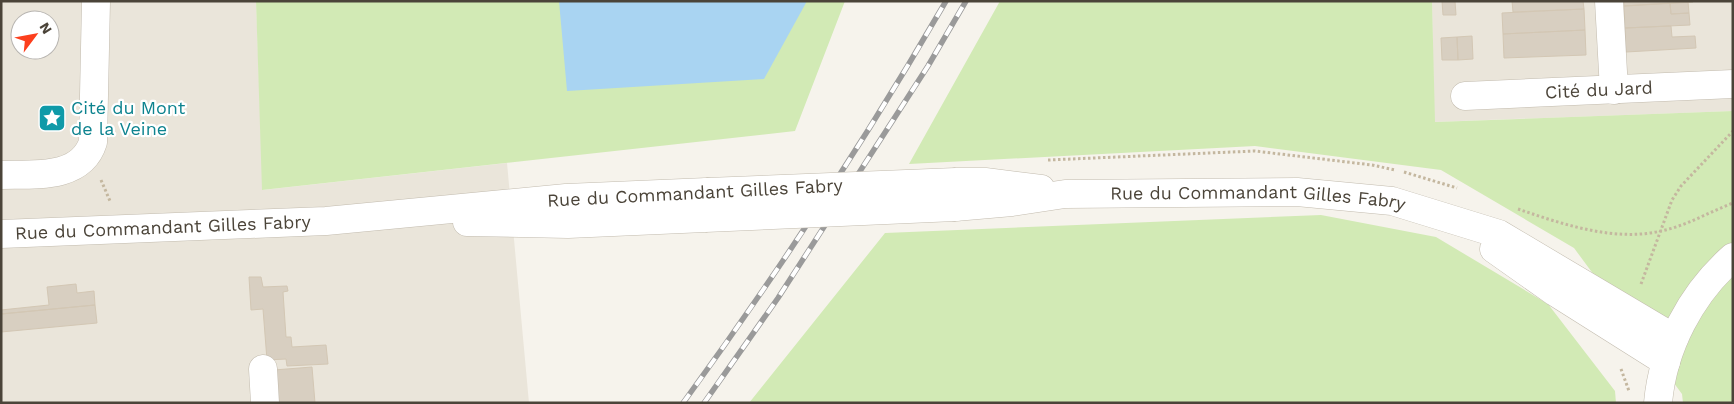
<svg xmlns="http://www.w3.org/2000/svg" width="1734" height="404" viewBox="0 0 1734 404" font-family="'Work Sans',sans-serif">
  <rect width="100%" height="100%" fill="#f6f3ec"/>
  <path fill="#eae5da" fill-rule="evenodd" d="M1,1H256L263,190L507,163L529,403H1ZM20,20H50V50H20Z
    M1432,1H1733V111L1434,122Z"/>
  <path fill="#d2eab5" d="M256,1H845L795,131L262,190Z
    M1000,1H1432L1435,122L1733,111V403H1683L1682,394L1574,248L1441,170L1255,146L909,164Z
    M1321,215L1436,237L1548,304L1615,391L1616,403H749L885,233Z"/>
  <path fill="#a9d4f2" d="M559,1H807L764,79L567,91Z"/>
  <path fill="#d8cfc1" stroke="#d3c7b4" d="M1442,1H1455L1456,15H1443Z
    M1512,1H1583L1584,9L1513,12Z
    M1624,1H1693V2L1624,6Z
    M1688,2L1689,13L1671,14L1670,3Z
    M1670,3L1671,14L1689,13L1690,25L1625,28L1624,6Z
    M1584,9L1585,30L1503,34L1502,13Z
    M1671,26L1672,37L1695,36L1696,48L1626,52L1625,28Z
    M1585,30L1586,55L1504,58L1503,34Z
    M1472,36L1473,59L1458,60L1457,37Z
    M1457,37L1458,60H1442L1441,38Z
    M249,277H261L263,287L287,286L288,291L283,292L286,337H291L292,347L326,345L328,364L287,366L286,359L267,360L263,309L251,310Z
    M76,284L77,293L94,291L95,305L1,314V310L49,305L47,287Z
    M95,305L97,323L1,332V314Z
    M312,367L315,403H277L274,370Z"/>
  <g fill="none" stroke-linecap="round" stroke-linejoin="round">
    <g stroke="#c2bbae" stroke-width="29">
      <g id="minor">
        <path d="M1609,1L1614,90"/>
        <path id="s1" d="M1465,96L1733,84"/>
        <path d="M1,175C33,174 81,180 93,142L96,1"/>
        <path d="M263,369L265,403"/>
      </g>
    </g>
    <g stroke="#c2bbae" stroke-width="29">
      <g id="tertiary">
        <path d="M956,182H985L1041,189"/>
        <path id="s2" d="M955,207L1012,202L1065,194L1297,192L1392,201L1499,234L1674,338"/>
        <path d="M467,222L568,224L705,218"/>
        <path id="s3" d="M1,234L326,221L566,198L707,192"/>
        <path d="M1494,249L1555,292L1666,362"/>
        <path d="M1658,403C1663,347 1691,294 1733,257"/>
      </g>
    </g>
    <path stroke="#c4b79f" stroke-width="3" stroke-dasharray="2.5 2.5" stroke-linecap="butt" d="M1048,160L1255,151L1372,165L1395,170
      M1404,172L1457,188
      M101,180L110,201
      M1518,209C1562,224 1614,242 1661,231C1686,226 1709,212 1733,203
      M1641,284L1672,200L1681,186L1733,131
      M1621,369L1629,391"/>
    <use href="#minor" stroke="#fff" stroke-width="28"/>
    <use href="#tertiary" stroke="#fff" stroke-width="28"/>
    <g stroke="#9a9a9a" stroke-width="5.5">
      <path id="rail" d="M683,403C777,274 866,139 946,1
        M704,403L778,298L928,66L966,1"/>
    </g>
    <use href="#rail" stroke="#fff" stroke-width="4" stroke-dasharray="11" stroke-linecap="butt"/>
    <g stroke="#c2bbae" stroke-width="29" stroke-linecap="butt">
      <path id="tertiary-bridge" d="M707,192L956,182
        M705,218L955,207"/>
    </g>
    <use href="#tertiary-bridge" stroke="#fff" stroke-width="28"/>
  </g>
  <defs>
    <g id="sight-square" transform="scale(1.4375)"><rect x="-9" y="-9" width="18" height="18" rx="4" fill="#0f9aa8" stroke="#fff"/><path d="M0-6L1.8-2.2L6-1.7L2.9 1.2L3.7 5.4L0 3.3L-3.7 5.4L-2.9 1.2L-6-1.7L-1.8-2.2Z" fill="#fff"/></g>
  </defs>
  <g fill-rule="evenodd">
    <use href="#sight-square" x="52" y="118"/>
  </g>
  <g text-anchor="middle" stroke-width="4.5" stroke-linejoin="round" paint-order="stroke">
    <g font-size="18" fill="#4b4439" stroke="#fff">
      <text dy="6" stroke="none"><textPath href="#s1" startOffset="134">Cité du Jard</textPath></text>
      <text transform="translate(695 193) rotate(-3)" y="6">Rue du Commandant Gilles Fabry</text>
      <text dy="6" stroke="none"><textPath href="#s2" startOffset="304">Rue du Commandant Gilles Fabry</textPath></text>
      <text dy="6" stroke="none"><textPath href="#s3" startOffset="162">Rue du Commandant Gilles Fabry</textPath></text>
    </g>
    <g font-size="18" fill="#0d838f" stroke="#fff" text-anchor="start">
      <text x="71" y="114">Cité du Mont<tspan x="71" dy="21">de la Veine</tspan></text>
    </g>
  </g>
  <rect width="1734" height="404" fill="none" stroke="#4b4439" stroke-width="5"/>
  <g transform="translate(35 35) rotate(58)"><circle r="24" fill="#ffffff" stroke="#b7b4b0"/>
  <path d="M0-4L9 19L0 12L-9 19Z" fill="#fc3f1d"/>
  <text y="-8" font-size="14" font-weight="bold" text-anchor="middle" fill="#4b4439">N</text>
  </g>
</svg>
